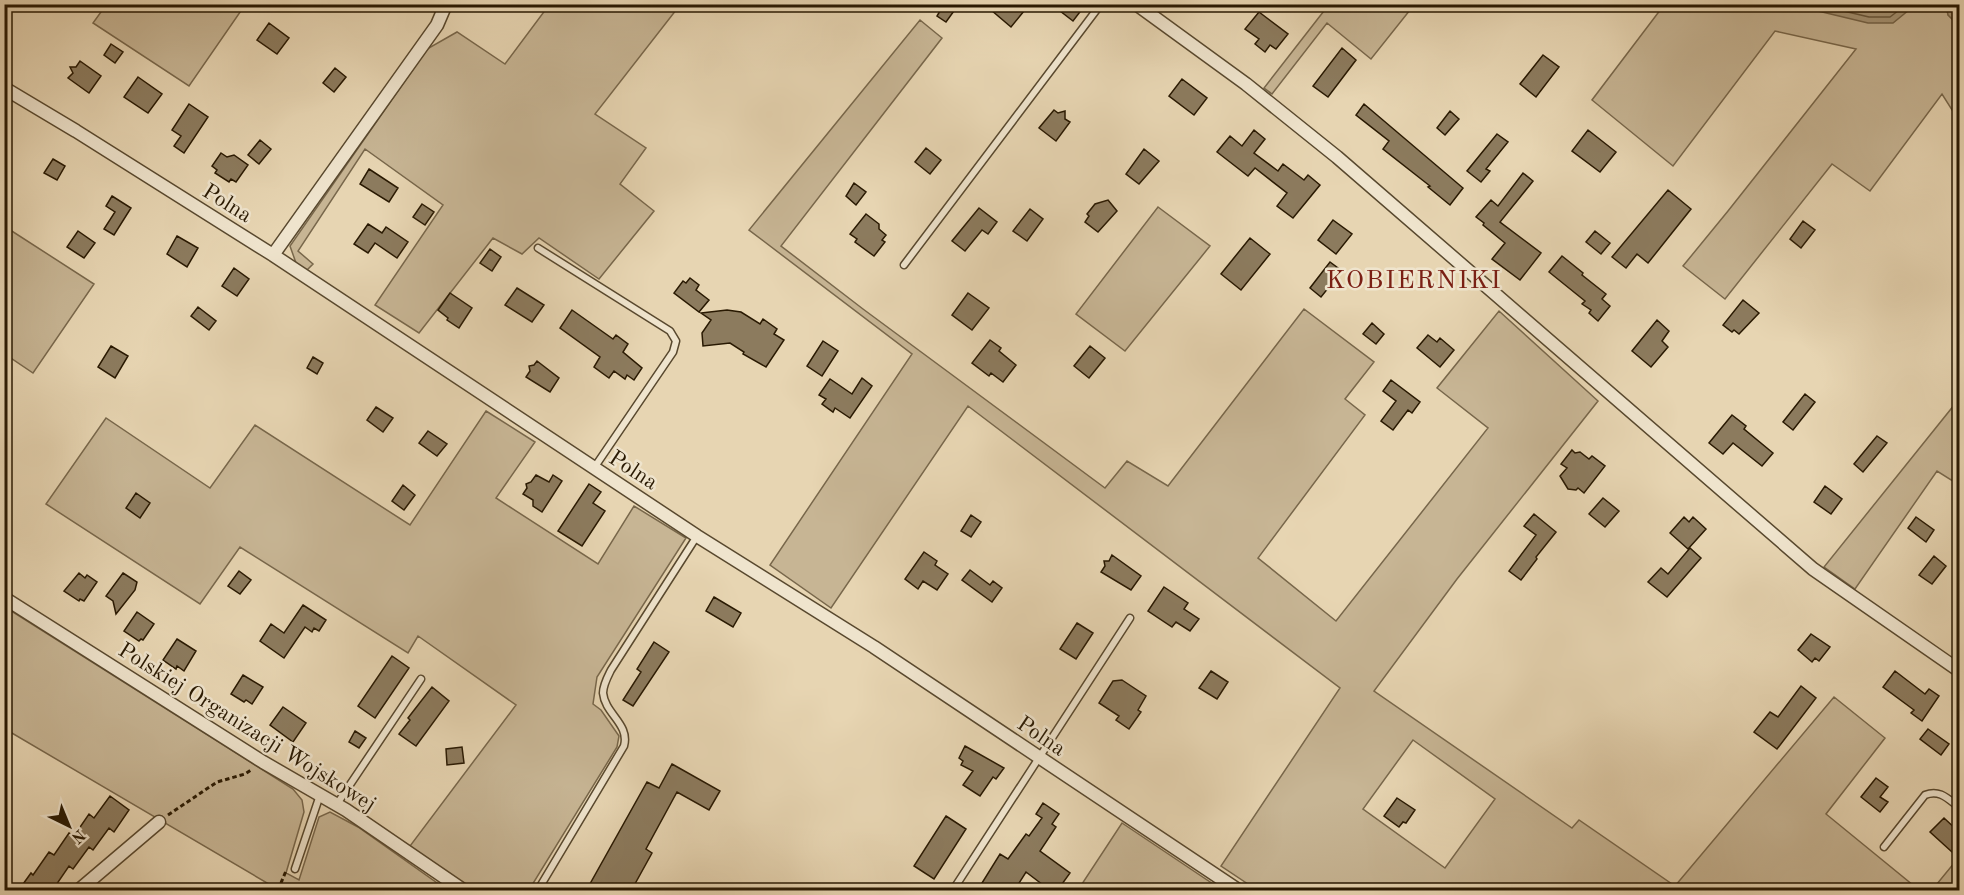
<svg xmlns="http://www.w3.org/2000/svg" width="1964" height="895" viewBox="0 0 1964 895" font-family="'Old Standard TT',serif">
  <rect width="100%" height="100%" fill="#e7d5b2"/>
  <filter id="stains"><feTurbulence type="fractalNoise" baseFrequency=".00333" numOctaves="4"/><feColorMatrix values="0 0 0 0 .2 0 0 0 0 .09 0 0 0 0 .02 0 0 0 .5 -.17"/></filter>
  <radialGradient id="worn" r=".72"><stop offset=".6" stop-color="#630" stop-opacity="0"/><stop offset="1" stop-color="#630" stop-opacity=".3"/></radialGradient>
  <path fill="#c7b594" stroke="#78674b" stroke-width="1.5" fill-rule="evenodd" d="M106,5V4L245,5L189,86L93,23Z
    M549,5H680L595,114L646,148L620,184L654,211L599,279L539,238L522,254L493,238L419,333L375,305L443,205L365,149L298,251L313,264L306,271L296,263L290,246L427,49L457,32L505,64Z
    M1325,5H1414L1371,59L1327,23L1272,94L1264,88L1327,7Z
    M1664,5H1946L1948,15L1959,26V121L1942,94L1870,191L1832,164L1725,299L1683,266L1728,211L1856,49L1775,31L1673,166L1592,100Z
    M920,20L942,38L781,246L863,309L1105,488L1127,461L1168,486L1304,309L1374,362L1345,399L1365,415L1258,558L1336,621L1488,428L1437,388L1499,311L1598,401L1457,579L1374,691L1572,828L1579,820L1675,886L1834,697L1885,738L1826,814L1919,890H1257L1221,866L1340,688L968,406L831,608L770,565L912,354L749,230ZM1413,740L1495,799L1445,868L1363,809Z
    M1158,207L1210,246L1125,351L1076,314Z
    M4,226L94,284L33,373L5,354Z
    M1959,399V485L1937,471L1855,589L1824,567Z
    M486,411L535,442L496,498L598,564L634,506L686,538L597,677L593,704L601,710L619,736L617,747L529,890H470L410,846L516,705L418,636L408,653L240,547L200,604L46,504L106,418L210,488L255,425L410,525Z
    M5,610L13,612L293,789L302,800L304,812L286,873L299,880L319,817L330,812L358,827L447,890H279L5,729Z
    M1122,823L1222,890H1078Z
    M1959,857V890H1932Z"/>
  <path fill="#a69576" stroke="#746348" stroke-width="1.5" d="M1793,5H1915L1893,23H1868Z
    M1946,5H1959V26L1948,15Z"/>
  <g fill="none" stroke-linecap="round" stroke-linejoin="round">
    <path stroke="#68573c" stroke-width="1.5" d="M1814,4L1869,17H1890L1907,4"/>
  </g>
  <path fill="#8c7b5e" stroke="#291902" stroke-width="1.5" d="M931,4H959L946,22L937,16L940,11Z
    M984,4H1017L1024,11L1011,27Z
    M1051,4H1086L1073,21Z
    M1259,12L1288,34L1276,49L1270,45L1265,52L1255,44L1259,39L1245,29Z
    M269,23L289,38L277,54L257,40Z
    M111,44L123,52L115,63L104,55Z
    M1342,48L1356,60L1328,97L1313,86Z
    M1543,55L1559,67L1536,97L1520,84Z
    M80,61L101,76L89,93L68,78L73,73L70,67H76Z
    M335,68L346,77L334,92L323,83Z
    M138,77L162,94L148,113L124,97Z
    M1182,79L1207,98L1194,115L1169,96Z
    M189,104L208,117L184,153L174,146L181,136L172,130Z
    M1364,104L1463,188L1450,205L1428,187L1430,186L1383,149L1389,141L1356,115Z
    M1054,110L1058,113L1065,111V119L1070,122L1056,141L1039,128Z
    M1450,111L1459,119L1445,135L1437,128Z
    M1254,130L1265,139L1254,153L1278,171L1283,164L1304,180L1308,175L1320,185L1293,218L1277,206L1287,193L1255,168L1248,176L1217,152L1230,136L1242,146Z
    M1588,130L1616,152L1600,172L1572,151Z
    M1497,134L1508,142L1486,169L1490,171L1481,182L1467,171Z
    M260,140L271,149L259,164L248,155Z
    M926,148L941,160L930,174L915,162Z
    M1144,149L1159,161L1139,184L1126,174Z
    M221,153L227,157L234,155L248,165L236,182L231,179L229,182L215,173L217,170L212,166Z
    M53,159L65,166L57,180L44,173Z
    M369,169L398,188L389,202L360,184Z
    M1523,173L1533,181L1500,222L1541,253L1520,280L1492,259L1505,243L1483,225L1484,223L1476,217L1491,200L1498,206Z
    M854,183L866,192L856,205L846,196Z
    M1668,190L1691,209L1648,263L1637,254L1626,268L1612,257Z
    M112,196L131,208L114,235L104,229L115,212L106,206Z
    M1108,200L1117,211L1098,232L1085,222L1089,216L1087,214L1095,204Z
    M422,204L434,212L425,225L413,217Z
    M979,208L997,222L988,234L982,230L965,251L952,241Z
    M1030,209L1043,219L1027,241L1013,231Z
    M866,214L879,224V229L886,235L882,240L885,242L874,256L855,242L857,239L850,234Z
    M1333,220L1352,234L1336,254L1318,240Z
    M1803,221L1815,230L1801,248L1790,239Z
    M368,224L382,233L386,227L408,242L397,258L375,243L368,253L354,244Z
    M78,231L95,243L84,258L67,247Z
    M1595,231L1610,243L1601,254L1586,242Z
    M177,236L198,248L187,267L167,254Z
    M1250,238L1270,254L1241,290L1221,274Z
    M490,249L501,257L492,271L480,263Z
    M1562,256L1583,273L1582,275L1606,294L1602,299L1610,306L1598,321L1589,313L1591,310L1582,304L1585,301L1549,272Z
    M1330,262L1342,271L1321,297L1310,288Z
    M234,268L249,279L237,296L222,286Z
    M690,278L699,285L696,290L709,300L699,312L674,293L683,281L686,283Z
    M517,288L544,305L532,322L505,305Z
    M450,293L472,308L459,328L447,320L448,318L438,310Z
    M968,293L989,308L972,330L952,315Z
    M1743,300L1759,313L1739,334L1734,330L1732,332L1723,325Z
    M198,307L216,321L209,330L191,316Z
    M572,310L613,339L616,335L628,344L623,352L642,368L634,380L627,375L625,379L614,371L609,378L594,367L600,357L560,328Z
    M727,310L741,312L760,324L763,319L777,329L774,334L784,340L766,367L743,354L744,352L730,343L703,346L702,333L711,320L701,313Z
    M1657,320L1669,331L1662,341L1668,347L1651,367L1632,351Z
    M1372,323L1384,334L1376,344L1363,334Z
    M1428,335L1437,342L1440,338L1454,350L1440,367L1417,348Z
    M990,340L1001,348L999,351L1016,365L1003,382L991,373L989,376L972,363Z
    M823,341L838,351L822,376L807,366Z
    M111,346L128,356L115,378L98,367Z
    M1090,346L1105,358L1089,378L1074,366Z
    M313,357L323,363L317,374L307,368Z
    M537,361L559,378L550,392L526,377L530,371L529,366L534,365Z
    M862,378L872,386L850,418L835,408L833,412L822,404L826,399L819,395L830,379L852,394Z
    M1391,380L1420,402L1412,413L1408,410L1393,430L1381,421L1396,401L1383,391Z
    M1805,394L1815,402L1793,430L1783,422Z
    M376,407L393,418L383,432L367,420Z
    M1732,415L1746,426L1744,429L1773,453L1762,466L1733,443L1723,454L1709,443Z
    M428,431L447,444L437,456L419,443Z
    M1877,436L1887,443L1863,472L1854,464Z
    M1572,450L1575,453L1580,452L1589,459L1592,456L1605,466L1584,493L1578,488L1576,490L1568,489L1560,476L1567,468L1561,464Z
    M536,475L549,482L553,475L562,481L542,512L533,506V500L523,494L527,488L526,484L531,482Z
    M589,484L601,492L593,503L605,511L582,546L558,531Z
    M403,485L415,495L404,510L392,501Z
    M1825,486L1842,499L1831,514L1814,502Z
    M136,493L150,503L140,518L126,508Z
    M1603,498L1619,511L1605,527L1589,514Z
    M1534,514L1556,532L1536,557L1537,559L1521,580L1509,571L1536,535L1524,526Z
    M971,515L981,522L971,537L961,531Z
    M1684,517L1689,522L1693,517L1706,529L1688,549L1670,533Z
    M1916,517L1934,530L1926,542L1908,528Z
    M1690,548L1701,558L1667,597L1648,582L1661,568L1668,574Z
    M924,552L937,561L935,565L948,574L937,590L923,581L918,589L905,579Z
    M1112,555L1141,576L1131,590L1101,572L1105,566L1104,561H1109Z
    M1934,556L1946,566L1932,584L1919,575Z
    M970,570L990,585L993,581L1002,588L992,602L962,580Z
    M239,571L251,580L240,594L228,586Z
    M79,573L85,578L87,575L97,582L84,601L80,599L79,601L64,591Z
    M123,573L137,582L135,590L116,614L113,601L106,596Z
    M1164,587L1188,603L1184,609L1199,619L1190,631L1176,622L1172,627L1148,611Z
    M714,597L741,613L733,627L706,611Z
    M303,605L326,620L319,631L314,628L312,632L305,627L284,658L260,641L271,624L284,633Z
    M137,612L154,624L143,640L141,639L139,641L124,631Z
    M1077,623L1093,633L1076,659L1060,649Z
    M1811,634L1830,647L1819,661L1815,658L1812,662L1798,650Z
    M177,639L196,651L184,671L177,666L176,669L163,660Z
    M654,642L669,652L633,706L623,700L641,672L637,669Z
    M392,656L409,668L375,718L358,706Z
    M1211,671L1228,682L1217,699L1199,688Z
    M1895,671L1925,694L1929,689L1939,696L1922,721L1911,713L1914,710L1883,687Z
    M243,675L263,687L252,704L246,700L244,702L231,694Z
    M1122,680L1146,696L1138,710L1141,712L1129,729L1116,720L1119,716L1099,703L1113,681Z
    M1801,686L1816,698L1777,749L1754,732L1770,712L1778,717Z
    M432,687L449,701L416,746L399,734L410,720L408,718Z
    M283,707L306,723L293,742L270,725Z
    M1928,729L1949,744L1941,755L1920,739Z
    M355,731L366,738L359,748L349,742Z
    M965,746L1004,768L996,779L993,777L980,796L963,785L973,771L961,765L963,761L959,758Z
    M462,747L464,763L447,765L446,749Z
    M672,764L720,791L709,810L677,792L646,849L652,853L631,891H586L647,782L659,788Z
    M1876,778L1888,787L1880,797L1888,802L1880,812L1861,797Z
    M110,796L129,810L114,832L109,828L93,850L89,847L73,869L69,866L52,891H18L31,873L33,875L49,852L54,855L69,833L74,836L89,814L94,818Z
    M1397,798L1415,810L1406,823L1403,822L1399,827L1384,816Z
    M1043,803L1059,814L1052,824L1056,827L1040,851L1070,873L1057,891H1051L1026,872L1014,891H977L1000,854L1008,859L1026,834L1029,836L1042,818L1036,814Z
    M946,816L966,829L934,879L914,866Z
    M1944,818L1959,832V844L1952,852L1930,832Z"/>
  <g fill="none" stroke-linecap="round" stroke-linejoin="round">
    <g stroke="#58482e" stroke-width="9">
      <path id="lane" d="M538,248L670,331L676,341L673,352L594,468
        M904,265L1101,4
        M337,804L421,679
        M1884,847L1925,795C1940,789 1948,799 1960,808
        M295,869L320,795
        M538,890L624,746C630,724 605,714 603,693C603,685 608,676 611,670L697,536
        M953,890L1130,618"/>
    </g>
    <g stroke="#58482e" stroke-width="15">
      <path id="street" d="M1136,4L1246,84L1337,157L1813,569L1960,671
        M4,88L76,131L273,255L697,536L874,647L1238,890
        M273,255L437,25L446,4
        M9,601L263,762L346,810L463,890
        M79,890L159,822"/>
    </g>
    <path stroke="#291902" stroke-width="3" stroke-dasharray="4.5 3" stroke-linecap="butt" d="M168,815L217,782L245,774L251,770
      M278,890L286,871"/>
    <use href="#lane" stroke="#efe4cd" stroke-width="6"/>
    <use href="#street" stroke="#efe4cd" stroke-width="12"/>
  </g>
  <g text-anchor="middle" stroke-width="5" stroke-linejoin="round" paint-order="stroke">
    <g font-size="22" fill="#291902" stroke="#efe4cd">
      <text transform="translate(228 202) rotate(32)" y="8">Polna</text>
      <text transform="translate(634 469) rotate(33)" y="8">Polna</text>
      <text transform="translate(248 726) rotate(32)" y="8">Polskiej Organizacji Wojskowej</text>
      <text transform="translate(1042 735) rotate(34)" y="8">Polna</text>
    </g>
    <g font-size="26" letter-spacing="1.5" fill="#7a1f14" stroke="#efe4cd">
      <text x="1414" y="288">KOBIERNIKI</text>
    </g>
  </g>
  <rect width="1964" height="895" fill="none" stroke="#e7d5b2" stroke-width="24"/>
  <rect x="6" y="6" width="1952" height="883" fill="none" stroke="#291902" stroke-width="3"/>
  <rect x="12" y="12" width="1940" height="871" fill="none" stroke="#291902" stroke-width="1.5"/>
  <g transform="translate(69 826) rotate(137)" stroke="#efe4cd" stroke-width="4.5" paint-order="stroke">
  <path d="M0-4.5L10 22L0 15L-10 22Z" fill="#291902"/>
  <text y="-9" font-size="16" font-weight="bold" text-anchor="middle" fill="#291902">N</text>
  </g>
  <rect width="100%" height="100%" filter="url(#stains)"/>
  <rect width="100%" height="100%" fill="url(#worn)"/>
</svg>
